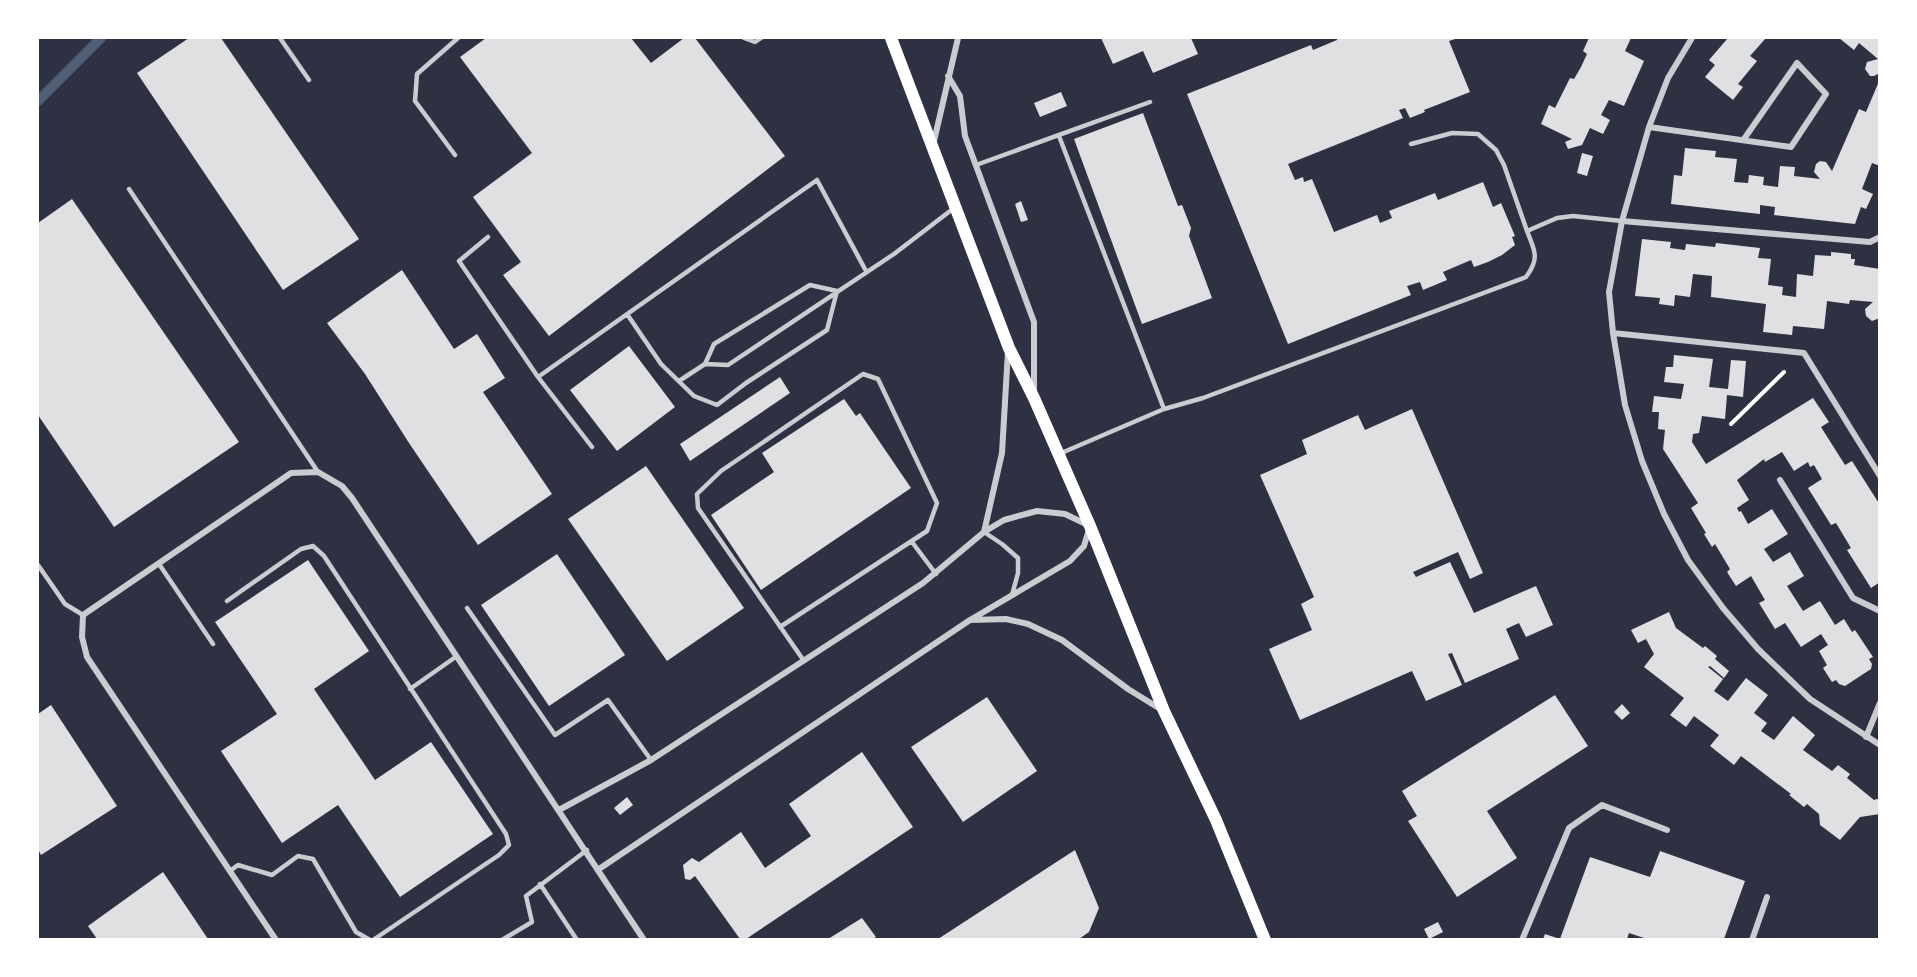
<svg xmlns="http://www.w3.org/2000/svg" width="1917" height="977" viewBox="0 0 1917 977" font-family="Arial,sans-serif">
  <rect width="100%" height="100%" fill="#2d3142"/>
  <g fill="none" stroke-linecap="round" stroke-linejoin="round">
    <path stroke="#4f5d75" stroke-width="10" d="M38,101L101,38"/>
  </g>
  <path fill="#e0e0e3" d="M189,38H221L359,239L283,290L137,73Z
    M486,38H631L651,63L684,38H695L785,156L549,336L503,275L521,262L473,197L532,153L460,57Z
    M1101,38H1191L1198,54L1153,73L1143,51L1113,64Z
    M1337,38H1458L1449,41L1470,92L1424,110L1425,112L1410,118L1405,108L1399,110L1403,118L1288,164L1295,180L1303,177L1304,182L1312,179L1334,232L1377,215L1380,223L1392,218L1389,211L1435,193L1438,200L1483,182L1493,207L1501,203L1515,236L1512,237L1515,245L1502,255L1488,262L1474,267L1471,260L1443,272L1447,280L1423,290L1420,282L1407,286L1411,295L1288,344L1187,94L1311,45L1313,50L1337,40Z
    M1589,38H1631L1625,51L1644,61L1624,106L1609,100L1601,115L1610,120L1603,134L1590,128L1582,145L1568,149L1565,142L1572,139L1541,124L1549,105L1555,108L1570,78L1574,79L1581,67L1587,54L1583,51Z
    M1728,38H1766L1750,56L1757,61L1738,84L1743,87L1733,100L1705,77L1715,65L1709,60Z
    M1839,38H1880V73L1874,76H1870L1865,69L1867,62L1878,59L1859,43L1854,50Z
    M1880,79V166L1872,163L1862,189L1873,194L1866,209L1861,207L1855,224L1774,215L1775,207L1760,205V214L1671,204L1674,175L1682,176L1685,148L1716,151L1715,157L1737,159L1734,182L1748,183L1749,175L1764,177L1763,185L1778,187L1780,166L1795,167L1794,176L1820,179L1814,172L1816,164L1820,161L1826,162L1832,171L1859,109L1866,112Z
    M1061,92L1067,106L1040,117L1034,103Z
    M1143,113L1178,206L1182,205L1191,228L1189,236L1212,298L1142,324L1074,139Z
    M1582,153L1593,156L1587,176L1577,173Z
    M72,199L239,442L114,527L38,415V223Z
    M1021,201L1028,220L1021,222L1015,204Z
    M1642,239L1671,242L1670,248L1685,250L1686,244L1715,247L1716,243L1760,248L1758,258L1771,259L1768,285L1783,287L1782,295L1796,297L1797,274L1813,276L1815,255L1831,256V252L1851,254V259H1855L1854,265L1880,269V318L1872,321L1866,316L1865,309L1873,302L1850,300L1849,304L1827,301L1824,329L1793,326L1792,335L1763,332L1766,304L1711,297L1712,276L1693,274L1690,297L1675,295L1674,306L1659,304L1660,298L1635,296Z
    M402,270L454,349L477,334L505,378L483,392L552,494L478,545L409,443L365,374L327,323Z
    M629,346L675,407L617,451L570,390Z
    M1674,355L1713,359L1709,387L1728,389L1731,360L1746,361L1743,397L1727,395L1725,419L1702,416L1699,433L1693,434L1692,442L1706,464L1813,398L1829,422L1821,427L1845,465L1852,461L1880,505V582L1871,588L1847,550L1851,548L1836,523L1831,525L1808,488L1822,479L1814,465L1810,467L1808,462L1794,471L1782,452L1765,462L1764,459L1737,480L1749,500L1737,508L1739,512L1741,511L1748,524L1772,509L1788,534L1764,549L1773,562L1790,552L1804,576L1787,586L1803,611L1820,601L1835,625L1844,619L1852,632L1855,630L1873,657L1869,659L1872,664L1871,669L1845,686L1839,684L1836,680L1832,682L1823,668L1827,665L1819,651L1828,645L1821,634L1801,647L1785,623L1775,629L1759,603L1765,600L1751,576L1736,586L1727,572L1730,569L1715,544L1712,547L1704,534L1706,533L1691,508L1698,503L1663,449L1665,430L1658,429L1659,412H1652L1654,396L1681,399L1684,384L1664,382L1666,367H1673Z
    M780,377L790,393L690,461L680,444Z
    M844,399L856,416L860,413L911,488L761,590L711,515L774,472L762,453Z
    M1412,409L1483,573L1470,579L1458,552L1413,572L1416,577L1450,562L1474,613L1536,586L1553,625L1526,637L1519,623L1506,629L1519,659L1465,683L1452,653L1448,654L1462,685L1426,701L1412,671L1300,720L1269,649L1312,630L1301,604L1314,597L1260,475L1307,454L1302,440L1358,415L1365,430Z
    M646,466L744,608L667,661L568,519Z
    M557,554L625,655L549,706L481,605Z
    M308,560L369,651L314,689L375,780L431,742L493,834L400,897L338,805L282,843L221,751L277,714L215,622Z
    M1669,612L1676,628L1703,648L1705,646L1717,656L1715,659L1729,671L1724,678L1710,666L1708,667L1723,679L1714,691L1728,701L1746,678L1768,695L1754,713L1767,723L1761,731L1774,740L1793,716L1815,735L1803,750L1832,771L1838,765L1850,774L1847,778L1874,800L1880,798V814L1860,817L1840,840L1820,825L1819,814L1807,804L1804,807L1789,795L1791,794L1741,756L1734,765L1710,746L1719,735L1694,716L1686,727L1670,715L1684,698L1644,667L1654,654L1646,639L1638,643L1631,630Z
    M1555,695L1588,746L1487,811L1517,858L1457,897L1408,821L1417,816L1402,791Z
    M987,697L1037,771L963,822L911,747Z
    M1622,704L1630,713L1622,720L1614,712Z
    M51,705L117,806L41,855L38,849V714Z
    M862,752L913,827L746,939H740L695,876L690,880L685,879L683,865L692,858L699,862L741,832L765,868L811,836L789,804Z
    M627,797L633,805L620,815L614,808Z
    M1075,850L1099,908L1089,932L1079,939H938Z
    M1660,851L1745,881L1724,939H1647L1629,933L1627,939H1543L1545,934L1560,939L1590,857L1650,877Z
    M163,872L208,939H97L88,926Z
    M862,918L876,937L872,939H828Z
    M1438,922L1443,932L1429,939L1424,929Z"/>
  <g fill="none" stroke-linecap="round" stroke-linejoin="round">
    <path stroke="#fff" stroke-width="4" d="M1731,424L1784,372"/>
    <path stroke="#caccd0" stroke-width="4.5" d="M280,38L309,80
      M744,38L755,42L761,38
      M1059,136L1164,409
      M1411,144L1452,133L1478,134L1496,150L1504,165L1527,231
      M455,155L415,101L417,74L458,38
      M976,165L1150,102
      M129,189L318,472
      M488,237L459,261L538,377L592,447
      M627,314L661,364L694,396L717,405L746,383L827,330L837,291
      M705,364L728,365L894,254L954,208
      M538,377L817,180L866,271
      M679,381L705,364L714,344L810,285L837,291
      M1059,454L1164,409L1203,398L1526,277C1540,258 1535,251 1527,231L1557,218L1573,216L1622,221
      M984,532L1002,544L1018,558V573L1012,595
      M912,542L936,574
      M159,564L213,644
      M38,565L65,604L83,615
      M227,601L301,549L313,546L324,556L506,834L509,845L499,855L373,940
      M467,608L555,735L608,700L651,760
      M780,627L927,531L937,503L878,379L863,374L721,471L697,494L698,508L804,661
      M410,689L457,656
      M230,871L238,865L272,875L298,856L313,859L356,932L370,940
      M540,884L577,940
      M502,940L532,922L526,896L587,850"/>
    <path stroke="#caccd0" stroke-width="6" d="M1692,38L1668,78L1649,127L1622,221L1609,292L1613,333L1625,405L1642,461L1664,514L1688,560L1723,608L1758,649L1810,699L1880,745
      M948,76L960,96L965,136L1034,322V391
      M1649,127L1791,147L1826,94L1797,63L1744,139
      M934,141L958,38
      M1622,221L1870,242L1880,237
      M1613,333L1804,353L1880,476
      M1780,480L1853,598L1880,611
      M984,532L1002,453L1008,351
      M971,620L1006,619L1028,624L1062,640L1128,689L1162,710
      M1866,737L1880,703
      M559,810L651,760L923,583L984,532L1004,520L1037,511L1065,514L1090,526L1084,546L1070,561L970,620L599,869
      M276,940L87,657L82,637L83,615L291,473L318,472L342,486L352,498L644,940
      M1522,940L1569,828L1602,805L1667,830
      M1752,940L1767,897"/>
    <path stroke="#fff" stroke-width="12" d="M891,38L1009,348L1034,398L1090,526L1164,711L1216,820L1265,940"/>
  </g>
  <rect width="1917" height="977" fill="none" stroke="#ffffff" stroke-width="78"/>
</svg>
